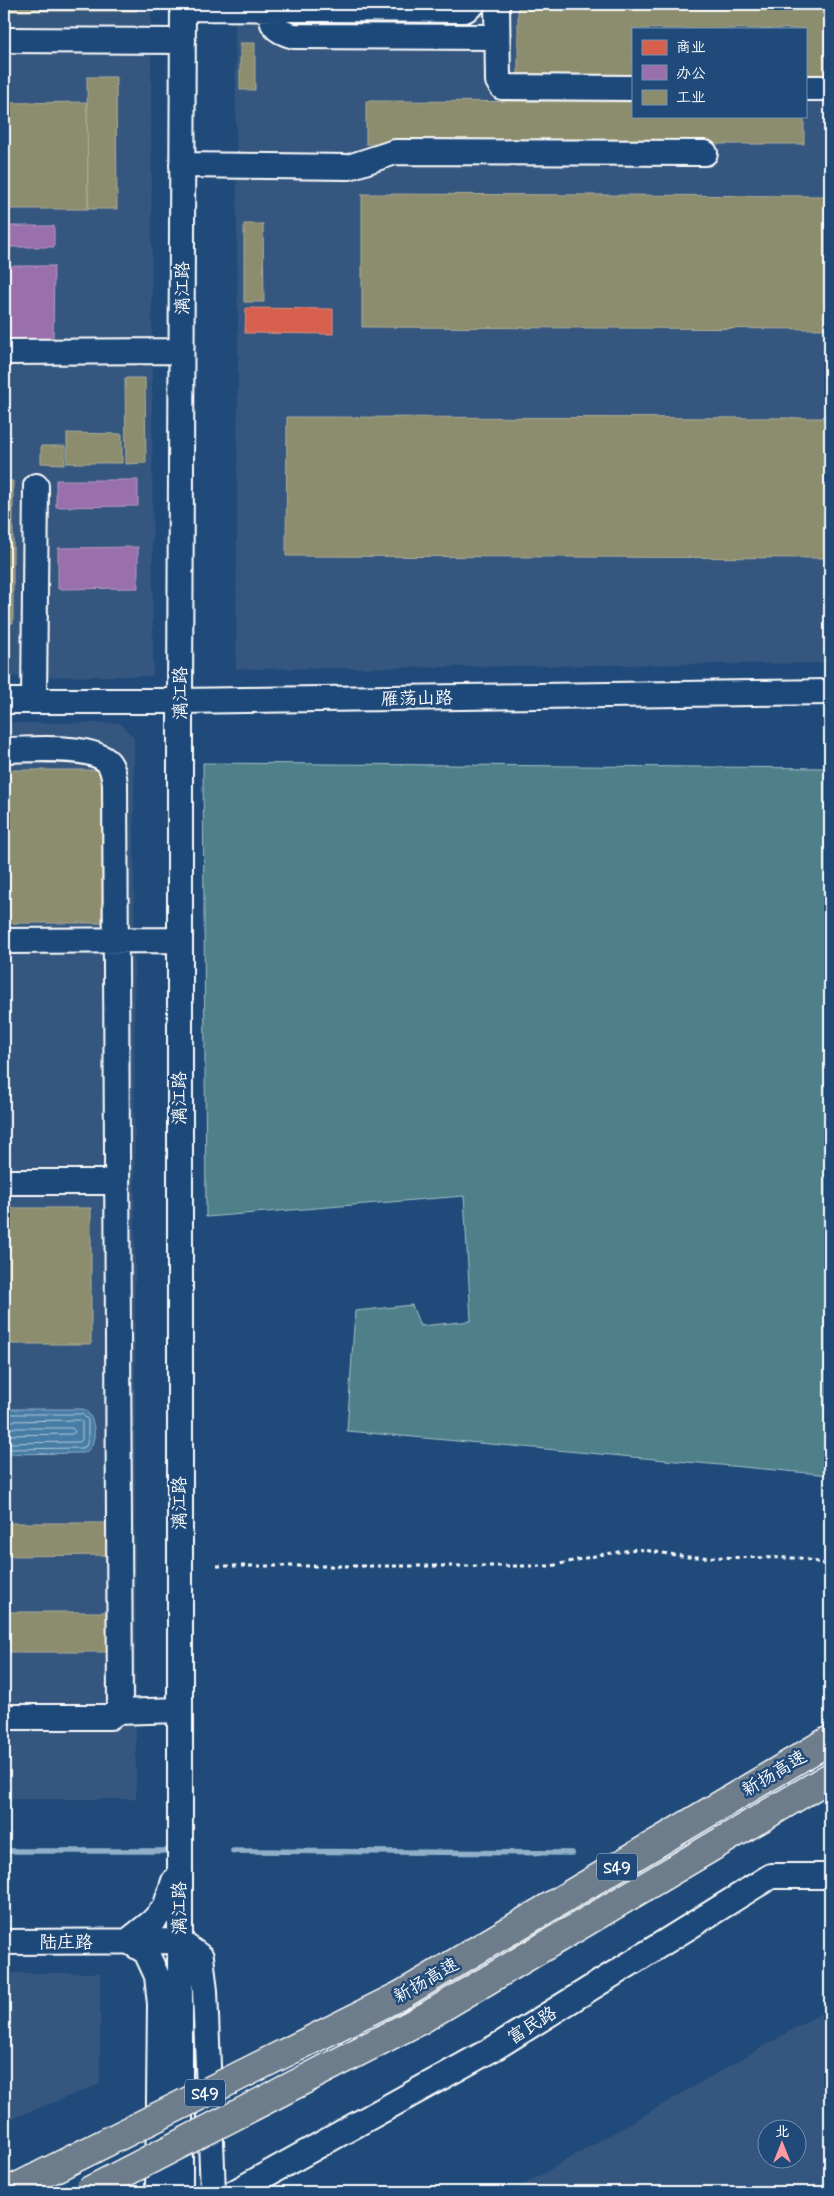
<svg xmlns="http://www.w3.org/2000/svg" width="834" height="2196" viewBox="0 0 834 2196" font-family="Mynerve,'LXGW WenKai TC',sans-serif">
  <rect width="100%" height="100%" fill="#1f4a7a"/>
  <filter id="ink" filterUnits="userSpaceOnUse"><feTurbulence type="fractalNoise" baseFrequency=".02" numOctaves="2"/><feDisplacementMap in="SourceGraphic" scale="10" xChannelSelector="R" yChannelSelector="G"/><feConvolveMatrix kernelMatrix="1 2 1 2 8 2 1 2 1" color-interpolation-filters="sRGB"/></filter>
  <g filter="url(#ink)">
    <path fill="#35577e" fill-rule="evenodd" d="M4,4H151L153,676L4,677Z
      M235,4H830V663L236,669L238,343ZM633,29H805V116H633Z
      M4,723H120L134,738L136,1799H4Z
      M4,1973H100V2084L4,2122Z
      M830,2008V2192H511ZM766,2128H796V2158H766Z"/>
    <path fill="#4f808a" stroke="#a7c0c4" d="M203,763L830,768V1475L347,1431L355,1311L412,1305L420,1326L471,1321L464,1196L206,1217Z"/>
    <path fill="#477ba5" stroke="#91b0c9" d="M4,1409H83C97,1416 99,1448 83,1453L4,1454Z"/>
    <path fill="#d6604d" stroke="#e29082" d="M246,308L333,309V334L245,333Z"/>
    <path fill="#9970ab" stroke="#b89bc4" d="M4,226H54V247H4Z
      M4,266H54L53,341H4Z
      M56,480H138V506L56,507Z
      M138,547V588L58,589V548Z"/>
    <path fill="#8c8c6e" stroke="#aeae9a" d="M4,4H137V11H4Z
      M518,4H828V80H805V29H633V80H518Z
      M240,43H255V90H240Z
      M87,77H116L117,209H88Z
      M366,101L633,102V116H804V144H366Z
      M87,102L88,209H4V103Z
      M362,194L830,196L829,329L362,327Z
      M244,224H263L264,302H244Z
      M125,378H145L146,463L126,464Z
      M287,417L830,418V558L286,556Z
      M67,433L122,434V463H67Z
      M41,446H65V464L41,463Z
      M4,481H13V623H4Z
      M4,770H102V923H4Z
      M4,1208H91V1344H4Z
      M4,1523H112V1555L4,1556Z
      M8,1612H112V1652H9Z"/>
    <g fill="none" stroke-linecap="round" stroke-linejoin="round">
      <path stroke="#b5cadb" stroke-width="1" d="M4,1414H82L88,1420V1440L86,1446L82,1448L4,1449
        M4,1421L80,1420L82,1422V1439L80,1442L4,1443
        M4,1428H72L75,1432L72,1434L4,1435"/>
      <path stroke="#91b0c9" stroke-width="5.5" d="M4,1851H166
        M233,1851L572,1853"/>
      <g stroke="#fff" stroke-width="28">
        <path id="minor" d="M270,4C270,25 274,31 294,36L497,37
          M497,4L498,81L502,87L633,88
          M183,8L465,10L473,4
          M4,40L183,41
          M805,88H830
          M182,165L349,167L395,152L705,153
          M4,352L181,351
          M4,701H180L830,692
          M34,701L36,486
          M4,750C28,750 91,744 108,762C113,768 114,776 115,784L120,1703L117,1712L110,1717H4
          M4,941L180,940
          M4,1182H117
          M117,1712L179,1710
          M128,1941L146,1952L157,1976L160,2004L158,2192
          M128,1941L152,1922L165,1908L174,1881
          M4,1942L179,1941L201,1957L205,1991L213,2192
          M180,2192V701L183,4
          M235,2192L496,2047L771,1876H830"/>
      </g>
      <g stroke="#fff" stroke-width="31">
        <path id="highway" d="M403,1994L830,1740
          M422,2019L830,1777"/>
      </g>
      <path stroke="#fff" stroke-width="3" stroke-dasharray="4 4" stroke-linecap="butt" d="M217,1566H551L599,1555L637,1549L688,1557L800,1558L830,1565"/>
      <use href="#minor" stroke="#1f4a7a" stroke-width="24"/>
      <use href="#highway" stroke="#6d7d8c" stroke-width="28"/>
      <g stroke="#fff" stroke-width="31" stroke-linecap="butt">
        <path id="highway-bridge" d="M7,2192L403,1994
          M87,2192L422,2019"/>
      </g>
      <use href="#highway-bridge" stroke="#6d7d8c" stroke-width="28"/>
    </g>
  </g>
  <g text-anchor="middle" stroke-width="5" stroke-linejoin="round" paint-order="stroke">
    <g fill="#1f4a7a" stroke="#bcc9d7" stroke-width="1">
      <rect x="597" y="1853.5" width="40" height="27" rx="4"/>
      <rect x="185" y="2079.5" width="40" height="27" rx="4"/>
    </g>
    <g font-size="16" font-weight="bold" fill="#fff">
      <text x="617" y="1873">S49</text>
      <text x="205" y="2099">S49</text>
    </g>
    <g font-size="18" fill="#fff" stroke="#1f4a7a">
      <text transform="translate(182 288) rotate(-90)" y="6">漓江路</text>
      <text transform="translate(180 693) rotate(-90)" y="6">漓江路</text>
      <text transform="translate(417 698) rotate(-1)" y="6">雁荡山路</text>
      <text transform="translate(179 1098) rotate(-90)" y="6">漓江路</text>
      <text transform="translate(179 1503) rotate(-90)" y="6">漓江路</text>
      <text transform="translate(774 1773) rotate(-31)" y="6">新扬高速</text>
      <text transform="translate(179 1908) rotate(-90)" y="6">漓江路</text>
      <text x="66" y="1948">陆庄路</text>
      <text transform="translate(426 1980) rotate(-30)" y="6">新扬高速</text>
      <text transform="translate(532 2025) rotate(-32)" y="6">富民路</text>
    </g>
  </g>
  <rect width="834" height="2196" fill="none" stroke="#1f4a7a" stroke-width="20"/>
  <rect x="10" y="10" width="814" height="2176" fill="none" stroke="#fff" stroke-width="2" filter="url(#ink)"/>
  <rect x="632" y="28" width="175" height="90" fill="#1f4a7a" stroke="#7992af"/>
  <rect x="642" y="40" width="25" height="15" fill="#d6604d" stroke="#7992af"/>
  <text x="676" y="52" font-size="15" fill="#ffffff">商业</text>
  <rect x="642" y="65" width="25" height="15" fill="#9970ab" stroke="#7992af"/>
  <text x="676" y="78" font-size="15" fill="#ffffff">办公</text>
  <rect x="642" y="90" width="25" height="15" fill="#8c8c6e" stroke="#7992af"/>
  <text x="676" y="102" font-size="15" fill="#ffffff">工业</text>
  <g transform="translate(782 2144)"><circle r="24" fill="#1f4a7a" stroke="#7992af"/>
  <path d="M0-4L9 19L0 12L-9 19Z" fill="#ff9aa2"/>
  <text y="-8" font-size="14" font-weight="bold" text-anchor="middle" fill="#ffffff">北</text>
  </g>
</svg>
